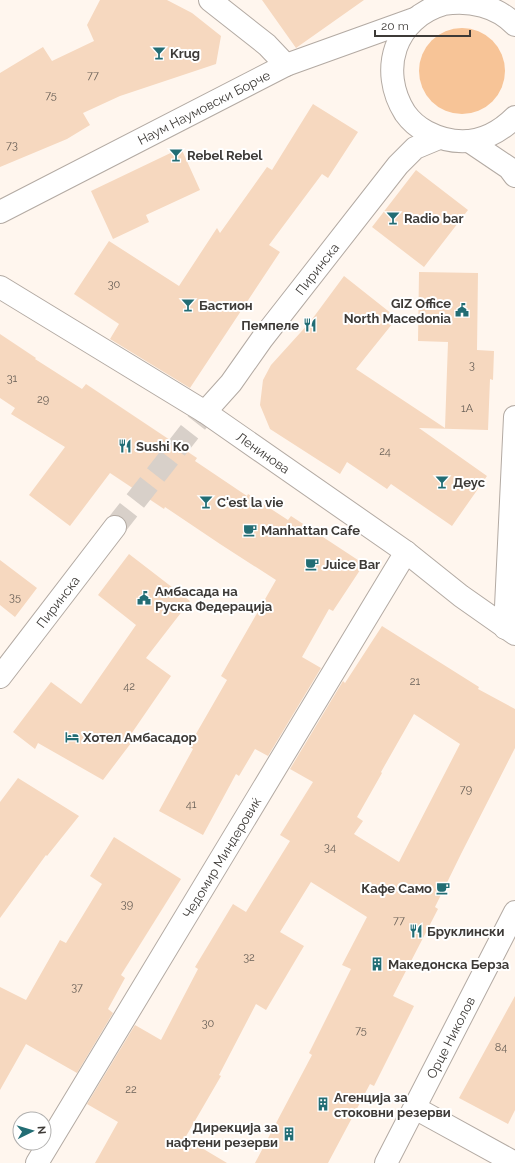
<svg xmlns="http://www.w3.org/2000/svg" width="515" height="1163" viewBox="0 0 515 1163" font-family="Raleway,sans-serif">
  <rect width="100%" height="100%" fill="#fff6ee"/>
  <path fill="#f7c497" d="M419 71a43 43 0 1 1 86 0a43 43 0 1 1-86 0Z"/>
  <path fill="#f6d8bf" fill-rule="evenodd" d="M100,0H167L192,13L221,36L216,64L120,96L83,113L90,125L67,139L0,167V73L43,47L52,61L94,41L87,25Z
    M262,0H364L296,48Z
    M313,104L358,132L328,178L322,174L269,245L280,252L190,388L110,339L119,324L74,294L109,241L179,286L217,228L220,233L267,167L272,170Z
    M181,148L200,190L146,215L149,222L113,239L91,191Z
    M416,170L468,210L424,267L372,227Z
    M419,272L478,273L477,350L494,351L493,380L490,379L488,430L419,428L487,476L452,526L391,484L387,489L347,462L340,474L270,429L260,405L263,380L271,365L310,322L344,276L397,318L356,369L445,428L448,342L418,341Z
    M0,334L36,358L35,359L82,389L86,384L197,458L195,461L247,496L248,494L288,520L291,516L364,564L333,611L329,609L302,657L321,668L268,756L255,749L239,776L236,774L203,835L159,811L193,749L189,746L227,680L221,676L276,580L220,544L165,507L164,509L110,473L70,526L29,495L65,447L11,414L15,408L0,398Z
    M129,554L190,601L146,658L171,676L127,740L131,743L103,780L38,743L35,749L13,732L51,682L81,704L136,625L98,595Z
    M0,560L37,588L15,617L0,605Z
    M382,626L479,687L478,689L515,709V748L461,854L435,907L438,909L393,996L414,1006L374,1086L370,1084L328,1163H255L312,1055L309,1053L351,969L342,965L367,917L311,882L280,932L304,946L266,1010L256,1004L219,1075L221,1076L185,1138L227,1163H95L118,1122L87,1104L135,1025L161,1040L198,969L195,967L233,904L246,912L290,841L280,835L313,782L290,769L343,681L345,683ZM414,714L460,744L399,862L354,834L363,821L357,817L382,773L381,772Z
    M18,778L79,816L47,856L46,855L0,918V802Z
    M114,837L181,879L121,975L125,978L108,1009L113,1013L77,1073L26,1044L0,1090V987L26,1000L60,940L66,943L102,884L90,876Z
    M515,996V1110L508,1124L459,1098Z"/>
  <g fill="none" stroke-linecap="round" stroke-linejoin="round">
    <path stroke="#d8d0c9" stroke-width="22" stroke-dasharray="22 11" stroke-linecap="butt" d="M115,527L205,412"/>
    <g stroke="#b3aaa3" stroke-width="24">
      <g id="minor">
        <path d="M210,0L267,45L286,65"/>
        <path d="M515,25C497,6 470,0 444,4C395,18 378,70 405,113C410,120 419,128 427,132C460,149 490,142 515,117"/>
        <path d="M469,141L509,168L515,176"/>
        <path id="s1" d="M0,212L286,65L414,19"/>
        <path id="s2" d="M0,287L205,412L406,552L461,596L515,634"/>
        <path id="s3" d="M205,412L231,383L262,339L398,165L415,148L439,138"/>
        <path d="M505,628L515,417"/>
        <path id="s4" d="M0,677L115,527"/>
        <path d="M415,1108L515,1163"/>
        <path id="s5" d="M37,1163L406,552"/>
      </g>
    </g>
    <g stroke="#b3aaa3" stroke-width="24">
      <g id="tertiary">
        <path id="s6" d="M386,1163L515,912"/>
      </g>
    </g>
    <use href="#minor" stroke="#fff" stroke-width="22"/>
    <use href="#tertiary" stroke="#fff" stroke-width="22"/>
  </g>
  <defs>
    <g id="bar-bare" transform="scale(1.08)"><path d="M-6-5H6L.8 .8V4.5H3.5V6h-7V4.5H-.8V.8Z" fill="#226d74" stroke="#fff" stroke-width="2.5" paint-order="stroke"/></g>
    <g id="civic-bare" transform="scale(1.08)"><path d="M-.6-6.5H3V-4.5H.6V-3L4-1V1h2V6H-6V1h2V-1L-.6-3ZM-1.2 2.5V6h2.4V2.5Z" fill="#226d74" stroke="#fff" stroke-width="2.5" paint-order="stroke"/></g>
    <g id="restaurant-bare" transform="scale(1.08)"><path d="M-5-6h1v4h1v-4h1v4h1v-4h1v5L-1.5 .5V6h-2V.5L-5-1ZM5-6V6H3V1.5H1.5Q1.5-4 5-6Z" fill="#226d74" stroke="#fff" stroke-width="2.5" paint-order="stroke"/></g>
    <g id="cafe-bare" transform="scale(1.08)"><path d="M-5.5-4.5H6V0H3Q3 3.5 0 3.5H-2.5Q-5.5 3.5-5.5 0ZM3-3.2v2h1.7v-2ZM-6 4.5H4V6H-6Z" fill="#226d74" stroke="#fff" stroke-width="2.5" paint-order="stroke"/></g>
    <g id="hotel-bare" transform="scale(1.08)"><path d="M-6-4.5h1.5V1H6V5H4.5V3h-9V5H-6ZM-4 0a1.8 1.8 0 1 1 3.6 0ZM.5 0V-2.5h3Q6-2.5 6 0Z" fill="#226d74" stroke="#fff" stroke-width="2.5" paint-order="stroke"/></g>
    <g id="building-bare" transform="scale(1.08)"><path d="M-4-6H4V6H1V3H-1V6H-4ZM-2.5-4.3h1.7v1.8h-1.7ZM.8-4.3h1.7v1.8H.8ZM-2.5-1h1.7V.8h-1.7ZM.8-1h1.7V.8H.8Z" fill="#226d74" stroke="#fff" stroke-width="2.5" paint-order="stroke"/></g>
  </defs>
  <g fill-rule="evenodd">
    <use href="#bar-bare" x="159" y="53"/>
    <use href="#bar-bare" x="176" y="155"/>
    <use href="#bar-bare" x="393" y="218"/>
    <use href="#bar-bare" x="188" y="305"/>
    <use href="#civic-bare" x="462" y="310"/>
    <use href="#restaurant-bare" x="310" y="325"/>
    <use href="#restaurant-bare" x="125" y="446"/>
    <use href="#bar-bare" x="442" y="482"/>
    <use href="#bar-bare" x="206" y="502"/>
    <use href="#cafe-bare" x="250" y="530"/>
    <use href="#cafe-bare" x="312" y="564"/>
    <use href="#civic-bare" x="144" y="598"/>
    <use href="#hotel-bare" x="72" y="737"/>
    <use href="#cafe-bare" x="443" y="888"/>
    <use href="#restaurant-bare" x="416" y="931"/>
    <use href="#building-bare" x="377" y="964"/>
    <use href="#building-bare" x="323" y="1104"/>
    <use href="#building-bare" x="289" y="1134"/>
  </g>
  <g text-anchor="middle" stroke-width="4" stroke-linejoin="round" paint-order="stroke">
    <g font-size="11" fill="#6b6259">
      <text x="93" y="79">77</text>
      <text x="51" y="99">75</text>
      <text x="12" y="149">73</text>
      <text x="114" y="288">30</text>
      <text x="472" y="369">3</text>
      <text x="12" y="382">31</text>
      <text x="43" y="403">29</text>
      <text x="467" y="412">1А</text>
      <text x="385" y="455">24</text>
      <text x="15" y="601">35</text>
      <text x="415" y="685">21</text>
      <text x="129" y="690">42</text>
      <text x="466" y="793">79</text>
      <text x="191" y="808">41</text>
      <text x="330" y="851">34</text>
      <text x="127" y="908">39</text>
      <text x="399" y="924">77</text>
      <text x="249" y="961">32</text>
      <text x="77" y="991">37</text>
      <text x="208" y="1027">30</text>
      <text x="361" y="1034">75</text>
      <text x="501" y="1051">84</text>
      <text x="131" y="1093">22</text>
    </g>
    <g font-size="13" font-weight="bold" fill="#3d3a37" stroke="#fff" text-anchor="start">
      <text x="170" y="58">Krug</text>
      <text x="187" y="160">Rebel Rebel</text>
      <text x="404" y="223">Radio bar</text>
      <text x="451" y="308" text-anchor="end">GIZ Office<tspan x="451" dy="15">North Macedonia</tspan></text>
      <text x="199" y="310">Бастион</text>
      <text x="299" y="330" text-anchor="end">Пемпеле</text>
      <text x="136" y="451">Sushi Ко</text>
      <text x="453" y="487">Деус</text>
      <text x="217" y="507">C'est la vie</text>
      <text x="261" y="535">Manhattan Cafe</text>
      <text x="323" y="569">Juice Bar</text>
      <text x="155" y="596">Aмбасада на<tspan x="155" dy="15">Руска Федерациjа</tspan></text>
      <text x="83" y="742">Хотел Амбасадор</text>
      <text x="432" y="893" text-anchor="end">Кафе Само</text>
      <text x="427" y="936">Бруклински</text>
      <text x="388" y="969">Македонска Берза</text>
      <text x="334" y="1102">Агенција за<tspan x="334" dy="15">стоковни резерви</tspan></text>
      <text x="278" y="1132" text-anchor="end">Дирекција за<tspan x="278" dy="15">нафтени резерви</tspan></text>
    </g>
    <g font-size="13" fill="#3d3a37" stroke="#fff">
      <text dy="5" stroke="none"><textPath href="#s1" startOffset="229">Наум Наумовски Борче</textPath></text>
      <text dy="5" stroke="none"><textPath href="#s3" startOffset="182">Пиринска</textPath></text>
      <text dy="5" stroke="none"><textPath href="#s2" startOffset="311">Ленинова</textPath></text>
      <text dy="5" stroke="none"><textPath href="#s4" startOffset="95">Пиринска</textPath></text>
      <text dy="5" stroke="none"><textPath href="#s5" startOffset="357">Чедомир Миндеровиќ</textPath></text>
      <text dy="5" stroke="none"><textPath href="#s6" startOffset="141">Орце Николов</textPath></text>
    </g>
  </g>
  <g transform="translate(32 1131) rotate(85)"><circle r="19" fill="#ffffff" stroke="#b1b0af"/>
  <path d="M0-3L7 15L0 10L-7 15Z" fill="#226d74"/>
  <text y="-6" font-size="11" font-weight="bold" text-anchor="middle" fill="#3d3a37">N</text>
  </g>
  <path d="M375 30v6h95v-6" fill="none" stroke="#3d3a37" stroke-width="2"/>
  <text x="381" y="30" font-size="12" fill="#3d3a37" stroke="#ffffff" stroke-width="3" paint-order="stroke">20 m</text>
</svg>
